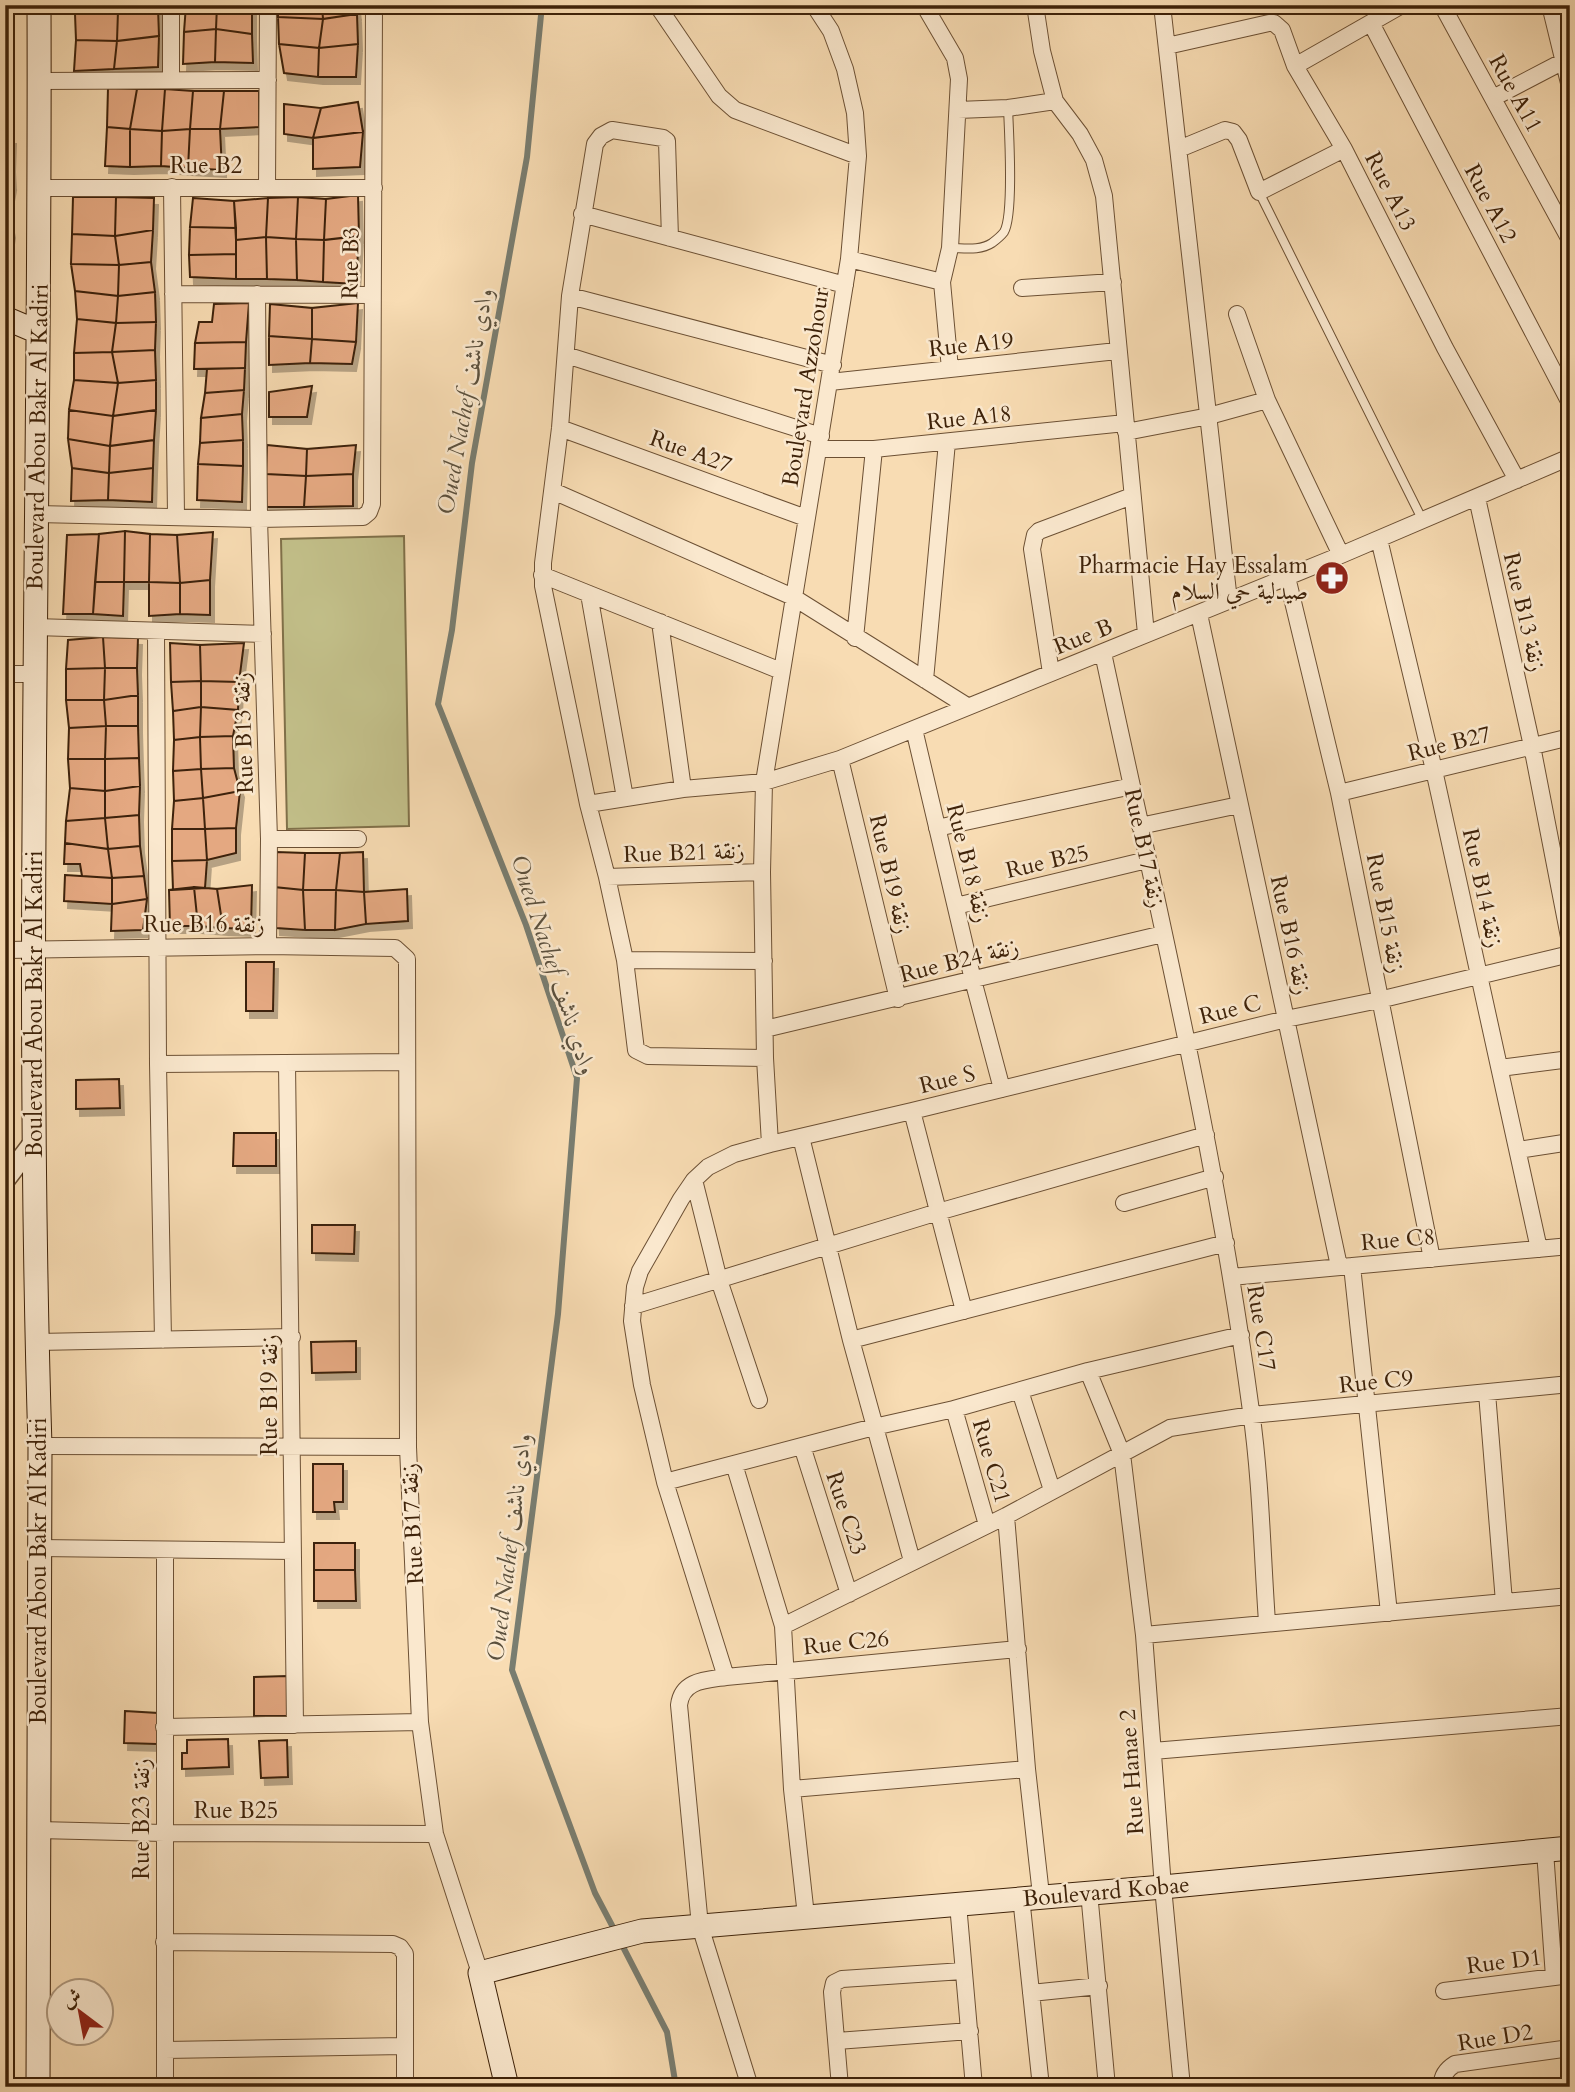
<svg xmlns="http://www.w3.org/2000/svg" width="1575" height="2092" viewBox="0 0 1575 2092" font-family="Cardo,Amiri,serif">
  <defs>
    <filter id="shadow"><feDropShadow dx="4" dy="7" stdDeviation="0" flood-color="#0004"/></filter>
  </defs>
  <rect width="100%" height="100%" fill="#f8dcb3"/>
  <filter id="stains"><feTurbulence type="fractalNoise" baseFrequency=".00286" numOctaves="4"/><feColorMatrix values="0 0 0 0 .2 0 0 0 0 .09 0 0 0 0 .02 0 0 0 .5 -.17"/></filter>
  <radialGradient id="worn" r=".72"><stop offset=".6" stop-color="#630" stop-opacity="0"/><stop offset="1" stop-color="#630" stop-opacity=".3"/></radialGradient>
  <path fill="#c2bf89" stroke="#807049" stroke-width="2" d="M404,536L409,826L287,829L281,539Z"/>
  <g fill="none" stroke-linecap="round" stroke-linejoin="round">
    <path stroke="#797d70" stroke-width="6" d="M542,5L527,157L472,463L452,630L438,704L526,925L577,1078L558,1314L512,1670L595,1893L616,1933
      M621,1943L667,2032L676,2087"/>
  </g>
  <path fill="#e4a881" stroke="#3e2209" stroke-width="2" filter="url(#shadow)" d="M76,5H119L118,11L75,14Z
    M119,5H158V8L118,11Z
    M186,5H217L216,29L184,32Z
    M217,5H252V34L216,29Z
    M278,5H322L323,19L278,17Z
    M322,5H356L357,14L323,19Z
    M158,8L159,36L117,41L118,11Z
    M118,11L117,41L76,40L75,14Z
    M357,14L358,44L319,48L323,19Z
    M278,17L323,19L319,48L279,44Z
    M216,29L215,62L183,64L184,32Z
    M216,29L252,34L253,63L215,62Z
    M159,36L158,67L114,69L117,41Z
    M76,40L117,41L114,69L74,71Z
    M5,42H10L9,67H5Z
    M279,44L319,48L318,77L284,73Z
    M358,44L356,77H318L319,48Z
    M108,88L137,89L130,129L107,127Z
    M137,89H165L162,131L130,129Z
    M165,89L193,91L190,129L162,131Z
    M193,91H224L220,129H190Z
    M224,91H259V127L220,129Z
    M358,102L363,132L313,138L321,108Z
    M284,104L321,108L313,138L284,134Z
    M107,127L130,129V167L105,166Z
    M130,129L162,131L161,166L130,167Z
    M190,129H220L222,170L188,168Z
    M190,129L188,168L161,166L162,131Z
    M363,132L360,167L313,169V138Z
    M5,137H12L11,165H5Z
    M5,165H11L12,184L5,185Z
    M12,184L7,210H5V185Z
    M358,195L359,236L324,240L326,199Z
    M73,197H116L115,236L72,234Z
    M116,197L154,198L153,230L115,236Z
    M298,197L326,199L324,240L296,239Z
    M298,197L296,239L266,237L268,198Z
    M193,198L234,201L236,228L190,227Z
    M268,198L266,237L236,240L234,201Z
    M5,210H7L11,231L5,270Z
    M190,227L236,228V254L189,255Z
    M153,230L151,262L119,265L115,236Z
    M72,234L115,236L119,265L71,264Z
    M359,236L356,284L323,282L324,240Z
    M266,237L267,279H236V240Z
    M266,237L296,239L297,280L267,279Z
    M296,239L324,240L323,282L297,280Z
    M236,254V279L190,277L189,255Z
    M151,262L155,292L118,296L119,265Z
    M71,264L119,265L118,296L75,291Z
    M75,291L118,296L116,323L77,319Z
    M155,292L156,322L116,323L118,296Z
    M249,303L246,342L195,343L199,322H212L214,304Z
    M358,303L356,342L312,339V308Z
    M270,304L312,308V339L269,336Z
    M77,319L116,323L112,352L74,353Z
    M156,322L155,350L112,352L116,323Z
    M269,336L312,339L310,363L269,365Z
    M312,339L356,342L352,364L310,363Z
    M246,342L245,368L194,369L195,343Z
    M155,350L156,380L118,383L112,352Z
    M112,352L118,383L74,380V353Z
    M245,368L244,390L205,393L207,369Z
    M74,380L118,383L113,416L69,410Z
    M156,380V410L113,416L118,383Z
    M312,386L307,417H269V392Z
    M244,390L242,414L201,418L205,393Z
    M69,410L113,416L110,446L68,439Z
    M156,410L154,440L110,446L113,416Z
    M242,414L243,440L200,443L201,418Z
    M68,439L110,446L109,473L72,468Z
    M154,440L153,468L109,473L110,446Z
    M243,440V466L198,464L200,443Z
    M267,445L307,449L306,476L266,474Z
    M356,445L353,474L306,476L307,449Z
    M198,464L243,466L242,502L197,500Z
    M72,468L109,473L108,500L71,501Z
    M153,468L152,502L108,500L109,473Z
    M266,474L306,476L304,507H265Z
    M353,474V506L304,507L306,476Z
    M125,531L150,534L149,582H124Z
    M125,531L124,582H95L99,534Z
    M213,532L210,580L180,583L177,535Z
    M99,534L93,614H63L67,535Z
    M150,534L177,535L180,583L149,582Z
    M210,580V615L180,614V583Z
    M95,582H124L123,616L93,614Z
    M149,582L180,583V614L149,616Z
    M103,637L138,638L137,668H105Z
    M103,637L105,668L66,669L68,640Z
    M170,643L200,645L201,681L171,682Z
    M244,643L239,682L201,681L200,645Z
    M105,668H137L138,695L104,700Z
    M105,668L104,700H66V669Z
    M201,681L239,682L238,710L201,707Z
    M201,681V707L173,711L171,682Z
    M138,695V726H106L104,700Z
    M66,700H104L106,726L69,728Z
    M201,707L200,737L174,740L173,711Z
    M201,707L238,710L233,736L200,737Z
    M106,726L105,759H68L69,728Z
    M106,726H138L139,758L105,759Z
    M233,736L234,768L201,769L200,737Z
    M200,737L201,769L173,771L174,740Z
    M139,758L140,786L105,791V759Z
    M68,759H105V791L70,788Z
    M234,768L240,791L203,798L201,769Z
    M201,769L203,798L174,801L173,771Z
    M140,786L139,815L105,818V791Z
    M70,788L105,791V818L66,821Z
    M240,791L236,828L205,829L203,798Z
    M203,798L205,829H172L174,801Z
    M139,815L140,846L108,849L105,818Z
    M105,818L108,849L65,843L66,821Z
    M236,828V853L207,860L205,829Z
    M172,829H205L207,860L172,861Z
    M65,843L108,849L112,878L82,876L80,864H64Z
    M140,846L144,876L112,878L108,849Z
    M276,852L305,853L303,890L274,887Z
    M363,852L364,892L336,890L340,853Z
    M305,853H340L336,890H303Z
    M207,860L205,888L173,890L172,861Z
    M65,875L112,878V904L64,901Z
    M144,876L147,899L112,904V878Z
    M252,885L251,929L223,928L217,889Z
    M194,887L217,889L223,928L198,926Z
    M194,887L198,926H170L169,890Z
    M274,887L303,890L305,930L276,928Z
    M407,889L408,921L366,924L364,892Z
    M303,890H336L335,930H305Z
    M336,890L364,892L366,924L335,930Z
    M147,899L143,930L111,931L112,904Z
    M246,962H274L273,1011H246Z
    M119,1079L120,1108L76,1109V1080Z
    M234,1133H276V1166H233Z
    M312,1225H355L354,1254L312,1253Z
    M356,1341V1372L312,1373L311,1342Z
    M313,1464H343V1502H334L335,1512H313Z
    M314,1543H355V1570H314Z
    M314,1570H355L356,1601H314Z
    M287,1676L288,1716H254V1677Z
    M125,1711L158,1713L157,1744L124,1743Z
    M228,1739L229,1767L182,1769V1753H187V1740Z
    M287,1740L288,1777L261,1778L259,1741Z"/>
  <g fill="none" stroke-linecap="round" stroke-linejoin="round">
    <g stroke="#6c5034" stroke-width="10">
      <path id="service" d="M1259,192L1423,521
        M950,248C964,248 980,251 992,243C996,240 1001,236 1004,232C1014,215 1009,132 1008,108"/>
    </g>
    <g stroke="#6c5034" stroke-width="18">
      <path id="minor" d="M657,5L719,96L735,110L858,156
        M924,5L955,58L959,79L950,248L942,282L950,369
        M1035,5L1042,51L1055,101L1080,134L1094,160L1104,196L1146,634
        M1162,5L1229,601
        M1442,5L1570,240
        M1550,5L1570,87
        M1371,23L1570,403
        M1167,46L1269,23H1274L1282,30L1295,66L1344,149L1445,348L1517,480
        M1295,66L1402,5
        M171,80V5
        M39,81L268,80
        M1493,98L1562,62
        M958,110L1008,108L1055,101
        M1179,149L1225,130L1233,132L1239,140L1259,192L1344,149
        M172,187L176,516
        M38,188H374
        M267,188L268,5
        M582,214L845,285
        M670,238L667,141L663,138L612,130L601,136L595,144L570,296L560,428L543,563V586L588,804L607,877L625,960L636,1050L648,1056L765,1058
        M849,259L942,282
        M1022,288L1113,282
        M173,294L372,295
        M257,294L259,519L269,839L268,946
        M570,296L833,365
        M1237,314L1267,400L1341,555
        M566,355L821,436
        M830,382L1117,351
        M560,428L806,518
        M1126,432L1209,416L1267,400
        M818,449H874L1125,423
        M553,491L793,597L967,706
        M1477,498L1532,746L1570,942
        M37,514L259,519L363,517L369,512L372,504L374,5
        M1379,539L1434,770L1539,1249
        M542,575L781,671
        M1287,577L1339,793L1432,1259
        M589,594L625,798
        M1199,614L1339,1266
        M660,622L683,789
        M35,627L263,634
        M156,631L158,1064L163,1340
        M855,638L874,449
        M1103,653C1157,905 1217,1155 1251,1411C1261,1481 1262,1552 1267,1622
        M1051,673L1032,549L1035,535L1039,531L1132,496
        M5,674H36
        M925,680L947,442
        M914,729L973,980L1002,1089
        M840,759L898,999
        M1339,793L1570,737
        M588,804L683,789L764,782L840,759L1341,555L1570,457
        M1140,826L1239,805
        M937,828L1132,786
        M269,839H358
        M607,877L762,872
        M956,906L1147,860
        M5,950L268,946L395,948L407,959L408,1447L420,1722L435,1834L480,1973
        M625,960L764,961
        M765,1029L1163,934
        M287,1063L295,1725
        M158,1064L406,1062
        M1500,1068L1570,1059
        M912,1111L964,1311
        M801,1137L851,1340L912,1561
        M770,1144L765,1058L762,872L764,782L849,259L858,156L855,113L845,69L831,31L814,5
        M1518,1150L1570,1142
        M694,1180L719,1280L759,1400
        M1124,1203L1215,1177
        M1352,1266L1389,1613
        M1231,1277L1570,1246
        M633,1306L938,1212L1206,1135
        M851,1340L1226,1243
        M37,1342L292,1337
        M1088,1371L1122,1454L1144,1635L1163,1887L1182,2087
        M1020,1391L1052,1490
        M1487,1393L1504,1602
        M954,1409L987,1525
        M40,1446L408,1447
        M802,1446L849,1594
        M734,1464L783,1626L792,1789L806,1916
        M665,1482L874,1427L954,1409L1088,1371L1241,1335
        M1006,1516L1027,1769L1041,1895
        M38,1548L293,1551
        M165,1550V2087
        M783,1626L1006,1516L1170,1428L1252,1415L1570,1384
        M1144,1635L1570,1596
        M726,1677L665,1482L642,1385L632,1321L635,1287L640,1271L681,1199L694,1180L708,1167L734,1154L770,1144L912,1111L1286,1019L1379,1000L1570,954
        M164,1727L420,1722
        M1153,1751L1570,1716
        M792,1789L1027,1769
        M38,1830L164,1833L435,1834
        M1545,1851L1554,1977
        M1089,1892L1107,2087
        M1021,1897L1041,2087
        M958,1904L974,2087
        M164,1942L393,1944L400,1947L405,1954V2087
        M1444,1991L1570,1975
        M1031,1993L1099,1986
        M837,2041L970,2031
        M165,2050L404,2046
        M750,2087L700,1926L679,1705C682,1680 706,1680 726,1677L1018,1649
        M840,2087L832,1992L834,1983L842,1979L963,1971
        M1442,2087C1441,2076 1447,2069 1455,2064L1570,2048"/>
    </g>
    <g stroke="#6c5034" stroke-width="22">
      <path id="tertiary" d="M5,1180L34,1142"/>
    </g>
    <g stroke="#3e2209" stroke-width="25">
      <path id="secondary" d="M5,318L38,332
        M38,2087L40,1446C25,966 41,486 39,5
        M507,2087L480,1973L642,1931L1163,1887L1570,1848"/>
    </g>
    <use href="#service" stroke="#fae8ce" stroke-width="8"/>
    <use href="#minor" stroke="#fae8ce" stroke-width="16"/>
    <use href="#tertiary" stroke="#fae8ce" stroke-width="19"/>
    <use href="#secondary" stroke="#fae8ce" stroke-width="23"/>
  </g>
  <defs>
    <g id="pharmacy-disc" transform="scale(1.75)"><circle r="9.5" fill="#8f2418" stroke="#fae8ce"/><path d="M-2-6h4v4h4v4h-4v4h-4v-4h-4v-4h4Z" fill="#fff"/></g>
  </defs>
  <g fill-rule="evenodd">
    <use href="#pharmacy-disc" x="1332" y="578"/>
  </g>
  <g text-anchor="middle" stroke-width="5" stroke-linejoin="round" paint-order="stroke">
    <g font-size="23" fill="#3e2209" stroke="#fae8ce">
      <text transform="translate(1516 93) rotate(61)" y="8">Rue A11</text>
      <text x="206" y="173">Rue B2</text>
      <text transform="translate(1391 191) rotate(63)" y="8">Rue A13</text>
      <text transform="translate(1491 203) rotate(62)" y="8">Rue A12</text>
      <text transform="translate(350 263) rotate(-89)" y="8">Rue B3</text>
      <text transform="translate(971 344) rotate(-6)" y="8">Rue A19</text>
      <text transform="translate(805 387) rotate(-81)" y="8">Boulevard Azzohour</text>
      <text transform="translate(969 417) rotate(-6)" y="8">Rue A18</text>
      <text transform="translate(37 437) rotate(-89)" y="8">Boulevard Abou Bakr Al Kadiri</text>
      <text transform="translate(691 451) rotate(20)" y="8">Rue A27</text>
      <text transform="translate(1525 612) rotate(77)" y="8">Rue B13 زنقة</text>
      <text transform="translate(1083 636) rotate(-22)" y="8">Rue B</text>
      <text transform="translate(243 733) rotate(-92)" y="8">Rue B13 زنقة</text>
      <text transform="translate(1449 743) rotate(-14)" y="8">Rue B27</text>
      <text transform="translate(1145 848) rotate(78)" y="8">Rue B17 زنقة</text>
      <text transform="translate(684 852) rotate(-2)" y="8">Rue B21 زنقة</text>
      <text transform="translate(1047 861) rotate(-13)" y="8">Rue B25</text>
      <text transform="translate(969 863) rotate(76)" y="8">Rue B18 زنقة</text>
      <text transform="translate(891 874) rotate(77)" y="8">Rue B19 زنقة</text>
      <text transform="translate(1483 888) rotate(78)" y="8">Rue B14 زنقة</text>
      <text transform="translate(1386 913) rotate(79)" y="8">Rue B15 زنقة</text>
      <text x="204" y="932">Rue B16 زنقة</text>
      <text transform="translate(1291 935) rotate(78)" y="8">Rue B16 زنقة</text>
      <text transform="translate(959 960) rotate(-14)" y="8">Rue B24 زنقة</text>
      <text transform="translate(34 1004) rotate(-90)" y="8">Boulevard Abou Bakr Al Kadiri</text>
      <text transform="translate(1230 1009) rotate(-14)" y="8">Rue C</text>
      <text transform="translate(947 1079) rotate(-14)" y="8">Rue S</text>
      <text transform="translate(1398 1239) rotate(-5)" y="8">Rue C8</text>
      <text transform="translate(1262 1328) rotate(81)" y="8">Rue C17</text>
      <text transform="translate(1376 1381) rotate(-6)" y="8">Rue C9</text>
      <text transform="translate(269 1395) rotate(-90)" y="8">Rue B19 زنقة</text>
      <text transform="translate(992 1461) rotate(74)" y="8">Rue C21</text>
      <text transform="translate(847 1513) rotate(72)" y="8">Rue C23</text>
      <text transform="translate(412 1524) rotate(-93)" y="8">Rue B17 زنقة</text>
      <text transform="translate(38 1571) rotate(-90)" y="8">Boulevard Abou Bakr Al Kadiri</text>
      <text transform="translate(846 1642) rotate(-6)" y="8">Rue C26</text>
      <text transform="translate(1131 1772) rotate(-94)" y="8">Rue Hanae 2</text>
      <text x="236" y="1818">Rue B25</text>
      <text transform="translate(141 1819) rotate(-90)" y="8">Rue B23 زنقة</text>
      <text transform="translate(1106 1891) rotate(-5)" y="8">Boulevard Kobae</text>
      <text transform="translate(1504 1961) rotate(-7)" y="8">Rue D1</text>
      <text transform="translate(1495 2037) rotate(-9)" y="8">Rue D2</text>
    </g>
    <g font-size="23" fill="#3e2209" stroke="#fae8ce" text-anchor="end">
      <text x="1308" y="573">Pharmacie Hay Essalam<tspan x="1308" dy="26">صيدلية حي السلام</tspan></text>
    </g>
    <g font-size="24" font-style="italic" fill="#5b503d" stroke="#fae8ce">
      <text transform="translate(465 401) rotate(-80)" y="8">Oued Nachef وادي ناشف</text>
      <text transform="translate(554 965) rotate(72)" y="8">Oued Nachef وادي ناشف</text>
      <text transform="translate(509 1547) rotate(-83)" y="8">Oued Nachef وادي ناشف</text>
    </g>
  </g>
  <rect width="1575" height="2092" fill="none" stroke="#f8dcb3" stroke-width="28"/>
  <rect x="7" y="7" width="1561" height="2078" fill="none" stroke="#3e2209" stroke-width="3.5"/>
  <rect x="14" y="14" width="1547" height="2064" fill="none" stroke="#3e2209" stroke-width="2"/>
  <g transform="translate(80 2012) rotate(328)"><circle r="33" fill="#fae8ce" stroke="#af997f" stroke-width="2"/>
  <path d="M0-5L12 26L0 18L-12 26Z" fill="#8f2418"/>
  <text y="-10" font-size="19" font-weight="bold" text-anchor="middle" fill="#3e2209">ش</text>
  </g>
  <rect width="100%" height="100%" filter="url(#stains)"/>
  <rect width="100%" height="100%" fill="url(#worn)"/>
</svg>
